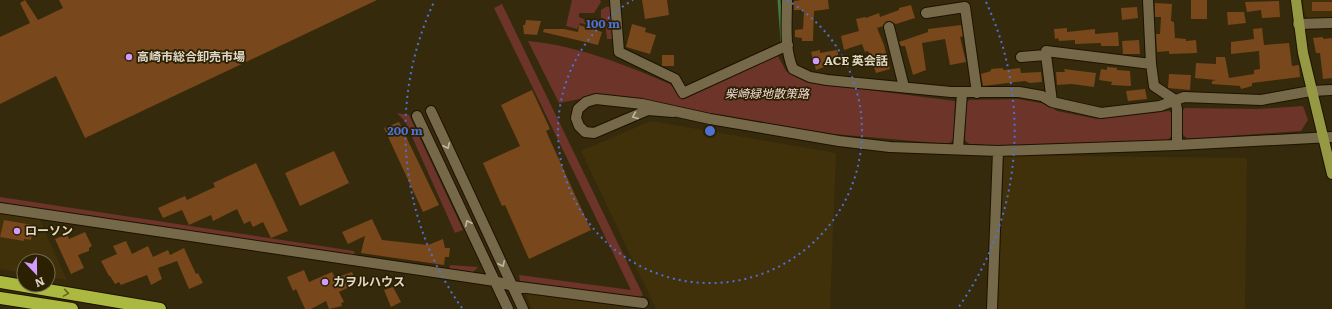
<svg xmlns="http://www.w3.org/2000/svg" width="1332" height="309" viewBox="0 0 1332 309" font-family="Literata,'Noto Sans JP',serif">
  <rect width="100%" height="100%" fill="#362a0c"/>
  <path fill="#40310a" d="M1303,0H1332V21H1310L1305,15Z
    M651,121L836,153L830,309H656L581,151Z
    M1004,155L1247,158L1245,309H998Z
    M0,211L38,216L67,280L48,277V261H24V273L0,269Z
    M525,292L648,308V309H532Z"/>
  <path fill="#6d342a" d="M572,0H600L601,2L594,13H579V17L590,22L591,26L580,23L577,29L566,26Z
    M502,4L643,295L637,299L520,281L519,275L631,290L494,8Z
    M613,6L614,39H607L605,23L601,18V10L606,7Z
    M528,41C579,46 623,64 670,84L675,89L682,100L778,56L786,71L806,82L955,101L954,140L948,144L833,134L595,96L559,103Z
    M1018,99L1047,104L1057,111L1097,119L1169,111L1172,113L1173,134L1168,140L1003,146L969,144L965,140L966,103L969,100Z
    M1303,106L1308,120L1301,131L1188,139L1183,135L1181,112L1185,108L1257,109Z
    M397,113L409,115L463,230L455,233L405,121Z
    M0,197L354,251L355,255L0,204Z
    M450,265L478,267L472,273L449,270Z"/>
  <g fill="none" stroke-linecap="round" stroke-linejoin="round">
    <path stroke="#417c3f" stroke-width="3" d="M779,0L782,41"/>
  </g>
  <path fill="#78471b" d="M25,0L38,20L63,8L59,0H377L85,138L56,76L0,104V37L30,23L20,3Z
    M642,0H667L669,15L645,19Z
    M801,0H828L829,9L814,11L813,41H802V38L795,37V30L803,29L804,10H794V1Z
    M1191,0H1207V19H1191Z
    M1279,1L1280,17L1262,18L1261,10L1247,12L1245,2Z
    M1312,2H1332V11H1312Z
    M1155,3L1172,4L1171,21L1174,22L1175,38L1186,39V41L1196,40L1197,53L1169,54V51L1157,52L1156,34H1160L1161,17H1155Z
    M911,5L915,18L896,24L887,21L883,26L877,28L884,45L890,69L876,73L870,55L868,51L865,52L862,44L844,50L841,36L859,31L856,19L865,17L866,18L879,13L880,17L899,10V8Z
    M1137,7L1138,18L1122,20L1121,8Z
    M1227,12H1244L1246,23L1228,25Z
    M526,20L541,21L537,35L524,34L523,25H525Z
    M632,24L646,28L645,32L656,35L650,54L626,47Z
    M579,25L602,32L598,45L543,32L544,29H564L578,32Z
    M961,25L963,36L960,37L966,62L950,65L945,39L922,43L926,70L913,75L905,46H901L899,42L928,32V29Z
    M1067,28V32L1095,29V34L1118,32L1119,46H1101V43L1075,44V40L1059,41L1058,38L1055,39L1054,29Z
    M1262,28L1264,45L1289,43L1292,66L1299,65L1300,77L1252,83V86L1241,89L1240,86L1212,84V81L1216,80L1195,78L1196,63L1216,64V57H1225L1229,78L1254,74V70L1260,69L1259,51L1231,54V42L1254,39L1253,29Z
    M1323,37V39L1332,38V78L1323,79L1320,53H1316L1313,38Z
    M1139,40L1140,54H1123L1122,41Z
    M820,50V53L837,50L839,59L823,62L824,67L816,70L811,52Z
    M662,55H674V66H662Z
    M1107,67L1117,68V70L1130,71L1131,86L1111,85L1112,82L1099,80L1101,69L1107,70Z
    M1003,68V70L1020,68L1021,73L1041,72L1042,82L1030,83L1025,81L983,86L981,74L991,71V69Z
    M1064,69L1096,73L1094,87L1072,84L1057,85L1056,72H1065Z
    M1169,74L1191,75L1190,90L1168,88Z
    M1145,89L1147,99L1128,101L1126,91Z
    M532,90L550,129L546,131L591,230L529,259L505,205L502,206L483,163L520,146L501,105Z
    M399,122L439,205L423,212L384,128Z
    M334,151L349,183L300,206L285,173Z
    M256,163L288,231L271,238L263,222L253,227L250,221L244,224L237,209L213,221L211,215L189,225L182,210L163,218L158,208L185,196L187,200L204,192L215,187L213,183Z
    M372,219L382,240L428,245L443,239L445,248H450L449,257H445L444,265L361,253L365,236L348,244L342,232Z
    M4,220L33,225L31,240L24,239V241L0,237Z
    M85,232L92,246L89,248V251L78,255L84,268L71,274L55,239L67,234L69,239Z
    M126,241L132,254L148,246L153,257L168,250L170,255L184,248L196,274L198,273L203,283L189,289L177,261L158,268L162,279L151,285L147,275L121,285L119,282L115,284L110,276H109L101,261L117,254L113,246Z
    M304,270L309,282L332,272L335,278L352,272L357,283L339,292L344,302L341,303L342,306L329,309L326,301L311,309H305L296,289L293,291L287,277Z
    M393,287L401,302L391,307L384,290Z"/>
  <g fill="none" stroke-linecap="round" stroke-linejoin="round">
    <g stroke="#1c1300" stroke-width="12">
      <path id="minor" d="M615,0L619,52L675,79L683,93L788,45
        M787,0C787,22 784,49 793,69L810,77L827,80L951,92H1019L1042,96L1052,102L1101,113L1160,106L1184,97L1261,100L1311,91L1332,90
        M1148,0L1151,64L1154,86L1175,100L1177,109V145
        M926,13L965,7L977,93
        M1298,24L1332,23
        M889,27L904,87
        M1046,51L1151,64
        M1021,57L1046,55L1052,102
        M431,111L523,309
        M673,112L648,110L594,133L585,132L579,126L576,118L578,109L586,102L596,99L642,104L710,119L839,141L890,147L998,151L1177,145L1332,137
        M417,116L508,309
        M958,149L962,93
        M0,208L495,281L512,286L643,303
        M992,309L998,151"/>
    </g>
    <g stroke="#1c1300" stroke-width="12">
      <path id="major" d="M1296,0L1303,53L1332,174"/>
    </g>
    <g stroke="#1c1300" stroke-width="14">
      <path id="highway" d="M0,282L160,309
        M0,298L72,309"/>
    </g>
    <use href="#minor" stroke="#76694a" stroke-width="10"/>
    <use href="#major" stroke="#969944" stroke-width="10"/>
    <use href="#highway" stroke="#acb940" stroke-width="12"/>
  </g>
  <defs><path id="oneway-chevron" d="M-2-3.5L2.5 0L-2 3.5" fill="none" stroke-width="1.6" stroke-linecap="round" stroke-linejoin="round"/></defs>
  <g stroke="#c0b7a2">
    <use href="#oneway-chevron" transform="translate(635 116) rotate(158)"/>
    <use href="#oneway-chevron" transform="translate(447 146) rotate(65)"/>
    <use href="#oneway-chevron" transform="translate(468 223) rotate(-115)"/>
    <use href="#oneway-chevron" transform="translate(502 264) rotate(65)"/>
  </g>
  <use stroke="#66651e" href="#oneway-chevron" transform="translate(66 293) rotate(9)"/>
  <g fill="none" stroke="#4e71d4" stroke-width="2" stroke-dasharray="2 4">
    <path d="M787 0A152 152 0 1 1 633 0"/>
    <path d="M462 308A305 305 0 0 1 434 2M986 2A305 305 0 0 1 958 308"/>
  </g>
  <g fill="#d09dff" stroke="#2c2003" stroke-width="1.5">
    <circle cx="129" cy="57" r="4"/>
    <circle cx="816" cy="61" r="4"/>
    <circle cx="17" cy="231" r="4"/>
    <circle cx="325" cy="282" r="4"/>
  </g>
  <g text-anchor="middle" stroke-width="3.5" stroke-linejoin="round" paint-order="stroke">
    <g font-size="12" font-weight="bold" fill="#e0d9c8" stroke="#2c2003" text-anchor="start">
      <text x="137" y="61">高崎市総合卸売市場</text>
      <text x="824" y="65">ACE 英会話</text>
      <text x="25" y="235">ローソン</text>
      <text x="333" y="286">カヲルハウス</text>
    </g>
    <g font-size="12" font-style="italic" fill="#f2d9d4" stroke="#2c2003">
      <text x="767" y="98">柴崎緑地散策路</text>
    </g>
  </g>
  <circle cx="710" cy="131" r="6" fill="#4e71d4" stroke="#2c2003" stroke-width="2"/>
  <g font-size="12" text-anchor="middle" font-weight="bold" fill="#4e71d4" stroke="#2c2003" stroke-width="3.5" stroke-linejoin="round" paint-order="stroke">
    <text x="603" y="28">100 m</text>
    <text x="405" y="135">200 m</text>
  </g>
  <g transform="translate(36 273) rotate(158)"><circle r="19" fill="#2c2003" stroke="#746a52"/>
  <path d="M0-3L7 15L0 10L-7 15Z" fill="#d09dff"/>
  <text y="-6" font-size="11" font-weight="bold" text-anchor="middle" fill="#e0d9c8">N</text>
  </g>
</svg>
